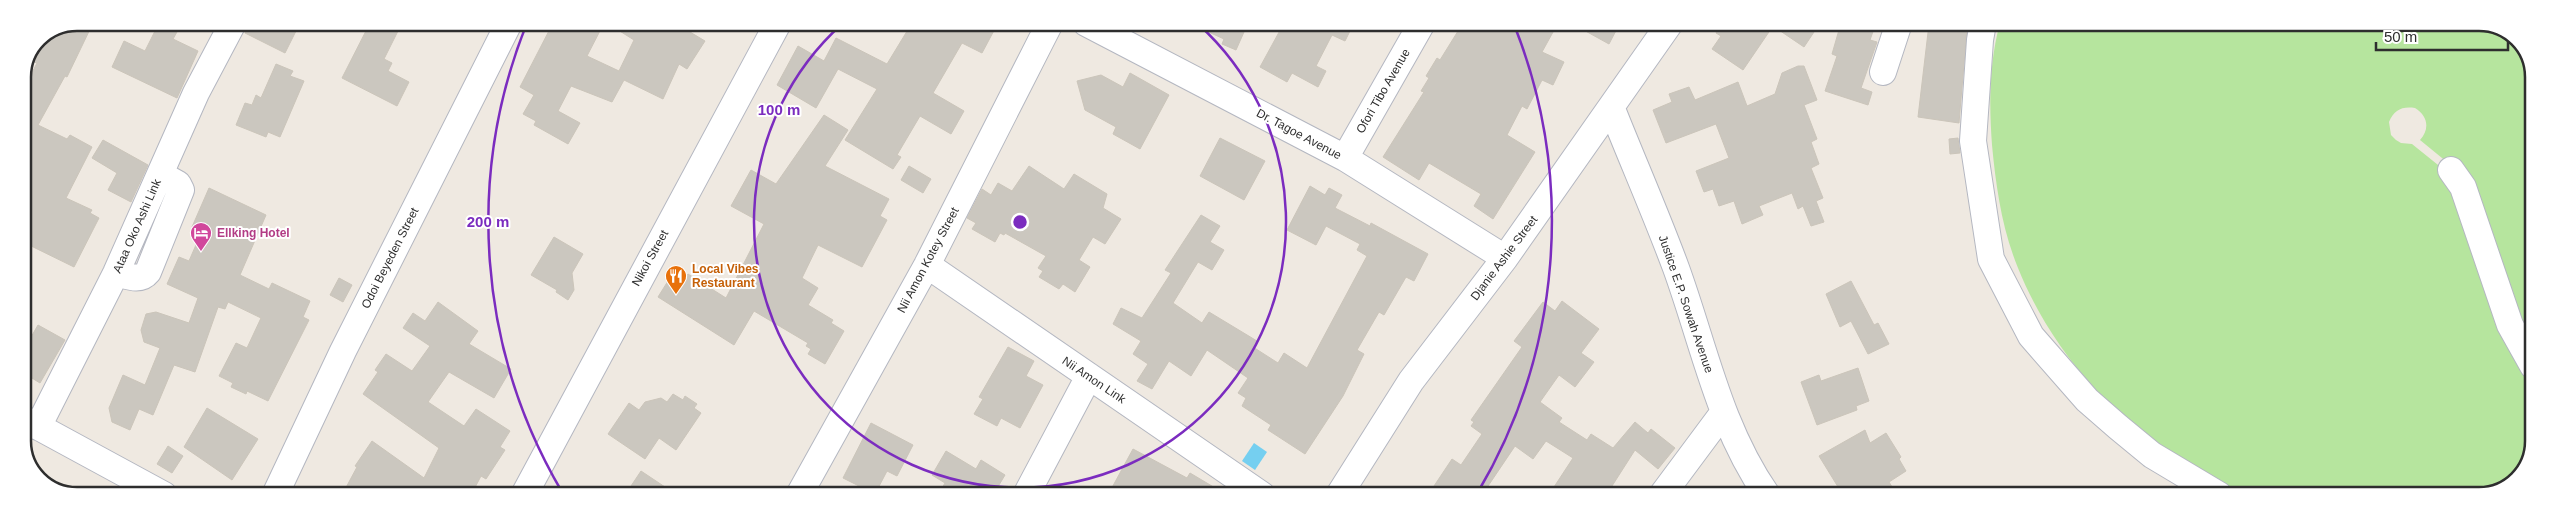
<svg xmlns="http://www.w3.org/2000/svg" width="2556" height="518" viewBox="0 0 2556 518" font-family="Arial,sans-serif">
  <rect width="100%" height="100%" fill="#efe9e1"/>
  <path fill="#b6e59e" d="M2000,23H2490L2520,41L2533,70V356L2453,167L2420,140C2430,129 2428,116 2415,108C2402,106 2394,110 2389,122L2391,135L2396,140L2401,143L2412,144L2448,173L2533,374V452L2515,482L2479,495C2426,495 2373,495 2320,495C2298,495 2273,499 2251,495C2228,492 2198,470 2179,458C2108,415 2049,345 2018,268C2002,229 1996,187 1992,145C1989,104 1989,63 2000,23Z"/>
  <path fill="#75cff0" d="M1254,443L1267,452L1255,470L1242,461Z"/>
  <path fill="#cbc7bf" stroke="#cbc5ba" d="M77,22L93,23L67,77L65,76L38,125L67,139L70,135L92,147L66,198L92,210L90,213L99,218L74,267L23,242V90L37,63L34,62L36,57L32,55L39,38Z
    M159,23H182L173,39L198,51L177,98L112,67L124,41L145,51Z
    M248,23H300L285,53L245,33Z
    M370,23H402L384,59L392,63L388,71L409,82L397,106L342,78Z
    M553,23H604L587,56L619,71L634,40L607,23H675L705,41L687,69L679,64L663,99L624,80L612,102L571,86L558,111L580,123L568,144L534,125L536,121L523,114L534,95L520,87Z
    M912,23H998L982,53L962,43L933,93L964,111L951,134L920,116L897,155L901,157L893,169L845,140L877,89L838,69L816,108L777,85L798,46L824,61L836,38L887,64Z
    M1189,23H1248L1236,50L1222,44L1224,39Z
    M1284,23H1354L1345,41L1332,35L1316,66L1326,71L1318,87L1292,73L1287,82L1260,67Z
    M1463,23H1558L1542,52L1564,62L1553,85L1542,80L1527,109L1522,106L1507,135L1535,152L1493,219L1474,206L1481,194L1429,163L1419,180L1383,157L1424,92L1421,91L1429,78L1426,76L1437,58L1440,60Z
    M1571,23H1620L1609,44Z
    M1722,23H1820L1804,47L1773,26L1743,70L1712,49L1721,36L1716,33Z
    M1841,23H1876L1870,40L1877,42L1861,88L1872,92L1868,105L1825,91L1837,56L1832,54Z
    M1929,24L1967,28L1959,123L1918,117Z
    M276,64L293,71L290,76L304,81L280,137L268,132L266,137L236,125L245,103L252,105L256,95L261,98Z
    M1798,66H1804L1817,100L1804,105L1817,139L1811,142L1819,164L1811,168L1823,198L1816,201L1824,222L1811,226L1803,206L1798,209L1792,193L1759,206L1763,215L1742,224L1734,201L1719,206L1713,189L1704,192L1696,171L1729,158L1716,124L1666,143L1653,110L1672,102L1669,94L1689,87L1695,100L1738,82L1747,106L1775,94L1782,73Z
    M1130,73L1169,95L1140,149L1113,134L1116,127L1085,110L1077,81L1101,75L1123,87Z
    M824,115L848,130L825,166L889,199L880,216L887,220L862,267L818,245L802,278L818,288L808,305L833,320L831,323L844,331L825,364L808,354L811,349L806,346L808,343L754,311L734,345L658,297L673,273L684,280L688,274L726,298L764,224L731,206L751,170L776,184Z
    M1220,138L1265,161L1244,200L1200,176Z
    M1958,138L1960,153L1950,154L1949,139Z
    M103,140L148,165L131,202L108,190L117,173L92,158Z
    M909,166L931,179L923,193L901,180Z
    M1029,166L1064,189L1074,174L1107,194L1103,208L1121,219L1105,244L1093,237L1079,260L1090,267L1075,292L1063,284L1059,289L1039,277L1043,271L1038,268L1046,256L1005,233L1004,235L1000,233L995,242L972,229L976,223L967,218L982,189L991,195L998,183L1012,191Z
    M1310,186L1325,195L1329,188L1342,195L1335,208L1370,226L1371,223L1428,254L1414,281L1406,277L1384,315L1379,312L1357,350L1364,354L1343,396L1305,454L1268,430L1271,425L1242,406L1246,398L1238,393L1248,378L1207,350L1191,376L1169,361L1152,389L1137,381L1148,364L1133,354L1141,341L1113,324L1121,308L1142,318L1171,273L1165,270L1201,215L1220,226L1210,242L1224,250L1212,270L1198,262L1173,303L1202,323L1209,312L1257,341L1253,347L1278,363L1284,353L1307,368L1367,256L1357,250L1360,244L1326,226L1316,245L1287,230Z
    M209,188L266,215L240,275L269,289L272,283L310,301L303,317L309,320L268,401L247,391L246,394L231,387L233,383L219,376L236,343L247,348L261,318L228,302L225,309L218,307L195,372L174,365L153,415L139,409L130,430L112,422L109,408L123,375L145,385L160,348L144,342L141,330L146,314L156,312L189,323L198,298L167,284L179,257L189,261L202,231L192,227Z
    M554,237L583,254L572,273L574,290L568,300L556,292L557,290L531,275Z
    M339,278L352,285L343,302L330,295Z
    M1851,281L1874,325L1878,323L1889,344L1868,354L1851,321L1840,327L1826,294Z
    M1562,301L1599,329L1581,353L1594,362L1575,387L1559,375L1540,402L1562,418L1559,422L1587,440L1591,434L1613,448L1635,422L1648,433L1651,429L1675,448L1658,469L1635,450L1612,486L1626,495H1566L1554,487L1573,458L1546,441L1533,459L1515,446L1482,495H1428L1452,459L1461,465L1482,434L1471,426L1474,422L1471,420L1522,347L1514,341L1543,302L1555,311Z
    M438,302L478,331L469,344L511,369L494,398L449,372L428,402L464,426L476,409L510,431L500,447L505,450L486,479L481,476L471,495H342L357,467L355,466L372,441L424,478L439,448L363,394L378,372L375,370L386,354L412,371L430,346L403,328L413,313L425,321Z
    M38,325L65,340L40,383L27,375L31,367L23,362V351Z
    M1008,347L1034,361L1026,376L1043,385L1020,428L1001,418L997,426L974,414L983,399L979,397Z
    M1858,368L1869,401L1856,406L1857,410L1817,425L1801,382L1819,375L1821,381Z
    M673,394L683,400L685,396L697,404L694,408L701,413L676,450L659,438L645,459L608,434L629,403L639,410L645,402L661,398L667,402Z
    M207,408L258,439L232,480L184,447Z
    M871,423L913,445L897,476L887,471L875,494L843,478Z
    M1865,430L1870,443L1886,433L1901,457L1899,459L1906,471L1889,482L1897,495H1843L1819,456Z
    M168,446L183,456L172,473L157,464Z
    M1133,449L1187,478L1190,473L1227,495H1146L1133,488L1129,495H1108Z
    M946,451L976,469L981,460L1005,475L993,495H938L945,483L932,475Z
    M641,471L677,495H625Z"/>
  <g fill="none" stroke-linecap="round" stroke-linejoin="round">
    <g stroke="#b4b7c1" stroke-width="28">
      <path id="minor" d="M1086,23L1345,158L1505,258
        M1983,23L1980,40L1973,141L1991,259L2031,336L2087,400L2118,427L2152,455L2219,495
        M1883,72L1899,23
        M1612,109C1633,162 1656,214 1676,268C1704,345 1719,426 1767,495
        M1345,158L1422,23
        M2451,170L2463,187L2510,325L2533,366
        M927,265L1262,495
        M116,273C128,276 140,282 148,272L181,190L178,184L160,174
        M24,419L164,495
        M38,427L116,273L196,93L233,23
        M275,495L343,351L509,23
        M524,495L778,23
        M799,495L927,265L1050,23
        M1026,495L1089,376
        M1339,495L1411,381L1505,258L1670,23
        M1662,495L1723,413"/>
    </g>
    <use href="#minor" stroke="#fff" stroke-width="26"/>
  </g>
  <g fill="none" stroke="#7b2cbf" stroke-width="2.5">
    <path d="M1198 24A266 266 0 1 1 842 24"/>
    <path d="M562 492A532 532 0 0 1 527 23M1515 27A532 532 0 0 1 1478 492"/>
  </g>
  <defs>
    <g id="hotel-pin" transform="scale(1.125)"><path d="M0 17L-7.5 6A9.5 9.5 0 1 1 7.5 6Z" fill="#d1479c" stroke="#fff"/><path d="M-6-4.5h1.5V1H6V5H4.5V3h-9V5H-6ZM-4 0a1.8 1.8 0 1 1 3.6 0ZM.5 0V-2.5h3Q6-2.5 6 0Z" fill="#fff"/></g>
    <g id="restaurant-pin" transform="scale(1.125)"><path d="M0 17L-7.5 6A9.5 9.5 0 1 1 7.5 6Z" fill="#e8710a" stroke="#fff"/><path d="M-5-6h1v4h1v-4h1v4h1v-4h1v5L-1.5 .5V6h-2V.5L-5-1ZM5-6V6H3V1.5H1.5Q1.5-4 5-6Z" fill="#fff"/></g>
  </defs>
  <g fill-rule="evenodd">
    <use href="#hotel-pin" x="201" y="233"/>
    <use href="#restaurant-pin" x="676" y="276"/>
  </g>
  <g text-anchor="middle" stroke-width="4" stroke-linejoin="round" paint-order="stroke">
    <g font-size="12" fill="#2e2e2e" stroke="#fff">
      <text transform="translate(1383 91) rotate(-60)" y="4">Ofori Tibo Avenue</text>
      <text transform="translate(1299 134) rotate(28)" y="4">Dr. Tagoe Avenue</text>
      <text transform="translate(137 226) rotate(-66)" y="4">Ataa Oko Ashi Link</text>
      <text transform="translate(390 258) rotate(-63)" y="4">Odoi Beyeden Street</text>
      <text transform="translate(650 258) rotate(-61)" y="4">Nikoi Street</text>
      <text transform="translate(1504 258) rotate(-53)" y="4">Djanie Ashie Street</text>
      <text transform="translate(928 260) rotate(-62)" y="4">Nii Amon Kotey Street</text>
      <text transform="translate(1686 304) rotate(71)" y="4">Justice E.P. Sowah Avenue</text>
      <text transform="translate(1094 380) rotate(34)" y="4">Nii Amon Link</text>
    </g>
    <g font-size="12" font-weight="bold" fill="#b23c85" stroke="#fff" text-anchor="start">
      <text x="217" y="237">Ellking Hotel</text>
    </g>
    <g font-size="12" font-weight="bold" fill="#c56008" stroke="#fff" text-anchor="start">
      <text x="692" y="273">Local Vibes<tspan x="692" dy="14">Restaurant</tspan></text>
    </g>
  </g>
  <path d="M0 0H2556V518H0ZM77 31H2479A46 46 0 0 1 2525 77V441A46 46 0 0 1 2479 487H77A46 46 0 0 1 31 441V77A46 46 0 0 1 77 31Z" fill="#fff" fill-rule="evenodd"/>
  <path fill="none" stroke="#2e2e2e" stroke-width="2.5" d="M77 31H2479A46 46 0 0 1 2525 77V441A46 46 0 0 1 2479 487H77A46 46 0 0 1 31 441V77A46 46 0 0 1 77 31Z"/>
  <circle cx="1020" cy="222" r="8" fill="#7b2cbf" stroke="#fff" stroke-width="2.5"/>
  <g font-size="15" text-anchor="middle" font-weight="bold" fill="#7b2cbf" stroke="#fff" stroke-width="4" stroke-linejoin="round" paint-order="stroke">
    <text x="779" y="115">100 m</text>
    <text x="488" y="227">200 m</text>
  </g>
  <path d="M2376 42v8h132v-8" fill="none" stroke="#2e2e2e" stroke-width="2.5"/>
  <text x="2384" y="42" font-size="15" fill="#2e2e2e" stroke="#ffffff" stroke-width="4" paint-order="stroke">50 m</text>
</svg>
